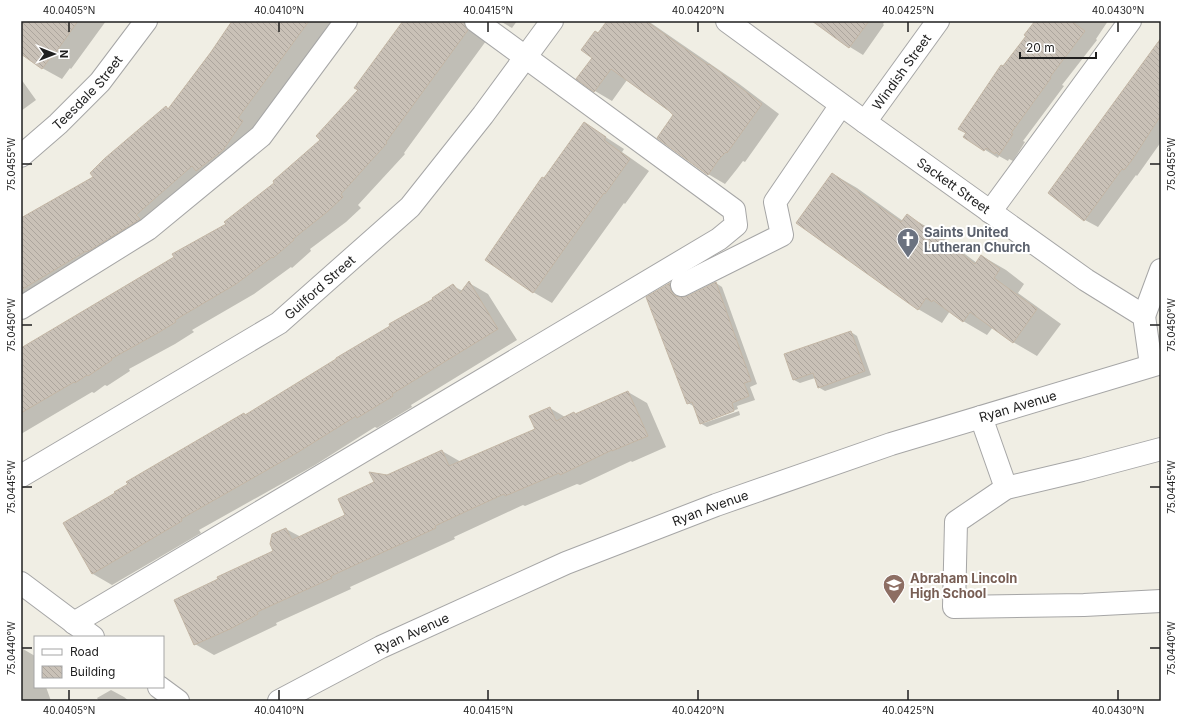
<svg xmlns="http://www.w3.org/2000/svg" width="1182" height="722" viewBox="0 0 1182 722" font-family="Inter,sans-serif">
  <defs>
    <pattern id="building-back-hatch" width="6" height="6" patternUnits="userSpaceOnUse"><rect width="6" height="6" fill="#c9c1b7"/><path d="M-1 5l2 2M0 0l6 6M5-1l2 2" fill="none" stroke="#aca59d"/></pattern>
  </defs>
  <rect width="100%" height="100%" fill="#f0eee4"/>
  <path fill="#0003" d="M21,21H106L71,69L70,68L62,79L42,68L21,53Z
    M234,21H336L257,130L155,226L21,312V219L95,177L166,108L169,109Z
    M404,21H488L486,41L404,153L405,154L358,205L361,208L346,222L310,249L311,251L292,268L291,267L254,294L192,330L194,332L175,344L129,369L130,371L107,386L105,385L94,393L92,392L21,434V349L175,257L227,224L276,183L321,140L359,90Z
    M500,21H517L512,28Z
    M608,21H648L738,83L779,114L745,162L743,161L737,169L725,184L708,174L674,115L627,80L612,101L595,91L578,79L594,58L599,34Z
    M814,21H885L883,24L884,25L863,55L850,47Z
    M1037,21H1108L1096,39L1097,40L1062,85L1064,86L1023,141L1025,142L1013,161L1009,159L1008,161L999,156L998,158L965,137L1003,67L1027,36Z
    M1161,40V142L1137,176L1136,175L1098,227L1085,220L1049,193Z
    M21,79L36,100L21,111Z
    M584,123L624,149L622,152L649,171L625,204L624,203L552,303L533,292L544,179Z
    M833,174L857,188L903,221L907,216L931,229L977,263L982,256L1006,270L1024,284L1018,293L1061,324L1037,356L1013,342L993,327L987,335L963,321L950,311L942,323L918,309Z
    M469,283L488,294L517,340L411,405L412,407L377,428L375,427L315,465L199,530L201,533L112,585L93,574L64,524L116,494L244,414L246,415L391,326L453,286L463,291Z
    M716,283L722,287L757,384L750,387L755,400L737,406L738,409L704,421V423L739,411L740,415L707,427L700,423L695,407L688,403L647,298L670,284L676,287L677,295L679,298L688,297Z
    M851,332L857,336L871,375L825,391L818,387L815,378L800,383L794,380Z
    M628,392L647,403L666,447L632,462L631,461L580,485L577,484L525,506L523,505L454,537L455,539L350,587L351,589L276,623L277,625L214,655L195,644L275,551L286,529L301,537L347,515L387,476L442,451L461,462L536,429L550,408L565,417L574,413L576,415Z
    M23,649L35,656V687H46L51,701H21V650Z
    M111,690L124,697L129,701H99L97,698Z"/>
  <path fill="url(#building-back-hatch)" stroke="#c3b6a5" d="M21,21H78L51,59L50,58L42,69L21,54Z
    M232,21H309L238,118L243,121L223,150L196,171L192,166L136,215L140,219L137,221L87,252L86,251L21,290V218L93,177L90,173L104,159L166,106L168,109L211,52Z
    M403,21H464L465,26L468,30L386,142L387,143L341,194L343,197L327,212L293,239L294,240L273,258L272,257L236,284L175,320L176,322L156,334L111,359L112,360L88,376L87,375L75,383L74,382L21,413V348L174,257L172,254L226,224L224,222L274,183L273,181L320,140L316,136L358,90L354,88Z
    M607,21H646L708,65L709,64L720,72L762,104L727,153L726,152L719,159L708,175L657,138L673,115L668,110L611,69L594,92L576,79L592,58L581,50L595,31L598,33Z
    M812,21H869L849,48Z
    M1035,21H1071L1085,31L1050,77L1051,78L1011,133L1013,134L999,155L996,152L995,154L986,148L984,151L963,137L966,133L958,129L1001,65L1003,66L1026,36L1024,35Z
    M1161,38V115L1132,160L1124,170L1122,169L1084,221L1048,193Z
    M584,122L606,137L604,140L630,159L605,194L604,193L533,293L485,260L542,177L544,178Z
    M832,173L901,222L907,214L975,264L981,255L1000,269L994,278L1037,309L1013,343L970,312L963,322L933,300L932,302L926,298L918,310L796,223Z
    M469,281L498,329L392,394L393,396L357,418L356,416L295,454L181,519L182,521L92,574L63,523L115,493L114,492L128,484L126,482L244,413L245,415L336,359V358L390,326L389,324L433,299L432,298L453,284L460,293Z
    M716,282L751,381L744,383L749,396L732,403L734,411L700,424L692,402L687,404L646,297L670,283L671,291L675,296L682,297L688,296Z
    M851,331L865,371L818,388L813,373L793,380L784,354Z
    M628,391L648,436L612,451V450L560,475L559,473L505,496L504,494L469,510L435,526L436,528L331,576L332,578L257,612L258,614L230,629L194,645L174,600L218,579L217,577L273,551L270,544L272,534L286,528L292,540L345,515L338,499L374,482L369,472L387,475L442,450L449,466L535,429L529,416L550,407L556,421L574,412L575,414Z"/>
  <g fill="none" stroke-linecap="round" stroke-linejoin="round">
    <g stroke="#a6a6a6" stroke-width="24">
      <g id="minor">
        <path id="s1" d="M727,21L865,122L1086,280L1144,316L1151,365"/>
        <path id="s2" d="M865,122L938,21"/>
        <path id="s3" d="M21,156L58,124L100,82L146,21"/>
        <path d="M990,212L1130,21"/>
        <path d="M682,285L782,235L775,202L841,105"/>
        <path d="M21,308L148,229L261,136L346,21"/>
        <path d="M1144,316L1161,270"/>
        <path d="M981,417L1006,488"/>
        <path d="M1161,449L1082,470L1006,488L956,522L954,607L1084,605L1161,601"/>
        <path id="s4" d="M21,476L279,323L410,207L483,115L552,21"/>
        <path d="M21,583L93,637"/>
        <path d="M74,623L719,239L736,225L734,210L476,21"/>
        <path d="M159,687L178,701"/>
        <path id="s5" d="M279,701L381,647L566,563L716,505L891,444L1161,363"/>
      </g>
    </g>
    <use href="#minor" stroke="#fff" stroke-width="22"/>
  </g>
  <path fill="none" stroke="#1f1f1f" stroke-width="1.5" d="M69,22V32M279,22V32M488,22V32M698,22V32M908,22V32M1118,22V32M22,164H32M1150,164H1160M22,325H32M1150,325H1160M22,487H32M1150,487H1160M22,648H32M1150,648H1160M69,690V700M279,690V700M488,690V700M698,690V700M908,690V700M1118,690V700"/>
  <defs>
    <g id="church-pin" transform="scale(1.15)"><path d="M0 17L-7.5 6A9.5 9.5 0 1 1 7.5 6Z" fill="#6b7280" stroke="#fff"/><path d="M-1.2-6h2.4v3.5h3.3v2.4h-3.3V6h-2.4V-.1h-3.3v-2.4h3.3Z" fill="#fff"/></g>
    <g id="school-pin" transform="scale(1.15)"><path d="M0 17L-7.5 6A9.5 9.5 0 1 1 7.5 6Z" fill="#8d6e63" stroke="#fff"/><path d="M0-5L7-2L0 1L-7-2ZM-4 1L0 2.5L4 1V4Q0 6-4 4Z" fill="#fff"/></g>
  </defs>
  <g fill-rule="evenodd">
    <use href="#church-pin" x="908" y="239"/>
    <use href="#school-pin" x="894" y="585"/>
  </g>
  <g text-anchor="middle" stroke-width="4" stroke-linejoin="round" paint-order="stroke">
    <g font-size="13" fill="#1f1f1f" stroke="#fff">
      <text dy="5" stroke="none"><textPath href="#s2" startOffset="62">Windish Street</textPath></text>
      <text dy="5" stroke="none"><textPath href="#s3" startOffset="92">Teesdale Street</textPath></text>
      <text dy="5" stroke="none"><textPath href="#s1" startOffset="280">Sackett Street</textPath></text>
      <text dy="5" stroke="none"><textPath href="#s4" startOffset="354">Guilford Street</textPath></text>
      <text dy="5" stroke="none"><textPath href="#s5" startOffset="797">Ryan Avenue</textPath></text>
      <text dy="5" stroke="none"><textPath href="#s5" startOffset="473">Ryan Avenue</textPath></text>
      <text dy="5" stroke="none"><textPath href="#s5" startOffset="149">Ryan Avenue</textPath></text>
    </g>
    <g font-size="13" font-weight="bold" fill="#5b616d" stroke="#fff" text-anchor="start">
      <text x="924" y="237">Saints United<tspan x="924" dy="15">Lutheran Church</tspan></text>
    </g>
    <g font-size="13" font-weight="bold" fill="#785e54" stroke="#fff" text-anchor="start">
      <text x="910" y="583">Abraham Lincoln<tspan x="910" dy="15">High School</tspan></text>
    </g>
  </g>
  <rect width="1182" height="722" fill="none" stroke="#ffffff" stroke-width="44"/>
  <rect x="34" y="636" width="130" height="52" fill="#ffffff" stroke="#a5a5a5"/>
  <rect x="42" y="649" width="20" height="6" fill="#ffffff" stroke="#a5a5a5"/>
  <text x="70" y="656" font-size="12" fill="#1f1f1f">Road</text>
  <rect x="42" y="666" width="20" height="12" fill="url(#building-back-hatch)" stroke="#a5a5a5"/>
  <text x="70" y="676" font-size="12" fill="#1f1f1f">Building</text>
  <g transform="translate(54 54) rotate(90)" stroke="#ffffff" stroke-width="3" paint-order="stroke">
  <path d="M0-3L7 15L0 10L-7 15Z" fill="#1f1f1f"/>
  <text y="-6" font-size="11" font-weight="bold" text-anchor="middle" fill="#1f1f1f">N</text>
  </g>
  <path d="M1020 52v6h76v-6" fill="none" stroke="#1f1f1f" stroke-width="2"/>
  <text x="1026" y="52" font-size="12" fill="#1f1f1f" stroke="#ffffff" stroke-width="3" paint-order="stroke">20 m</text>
  <rect x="22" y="22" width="1138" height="678" fill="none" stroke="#1f1f1f" stroke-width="1.5"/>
  <g font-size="10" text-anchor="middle" fill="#1f1f1f">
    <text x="69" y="14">40.0405°N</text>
    <text x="279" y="14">40.0410°N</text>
    <text x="488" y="14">40.0415°N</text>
    <text x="698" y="14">40.0420°N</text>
    <text x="908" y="14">40.0425°N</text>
    <text x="1118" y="14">40.0430°N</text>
    <text transform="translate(1171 164) rotate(-90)" y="4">75.0455°W</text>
    <text transform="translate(11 164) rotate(-90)" y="4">75.0455°W</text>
    <text transform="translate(1171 325) rotate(-90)" y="4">75.0450°W</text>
    <text transform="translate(11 325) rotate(-90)" y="4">75.0450°W</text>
    <text transform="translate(1171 487) rotate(-90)" y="4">75.0445°W</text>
    <text transform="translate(11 487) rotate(-90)" y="4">75.0445°W</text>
    <text transform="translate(11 648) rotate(-90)" y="4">75.0440°W</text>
    <text transform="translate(1171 648) rotate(-90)" y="4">75.0440°W</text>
    <text x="69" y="714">40.0405°N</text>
    <text x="279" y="714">40.0410°N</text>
    <text x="488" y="714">40.0415°N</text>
    <text x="698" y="714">40.0420°N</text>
    <text x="908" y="714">40.0425°N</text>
    <text x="1118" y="714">40.0430°N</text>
  </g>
</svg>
